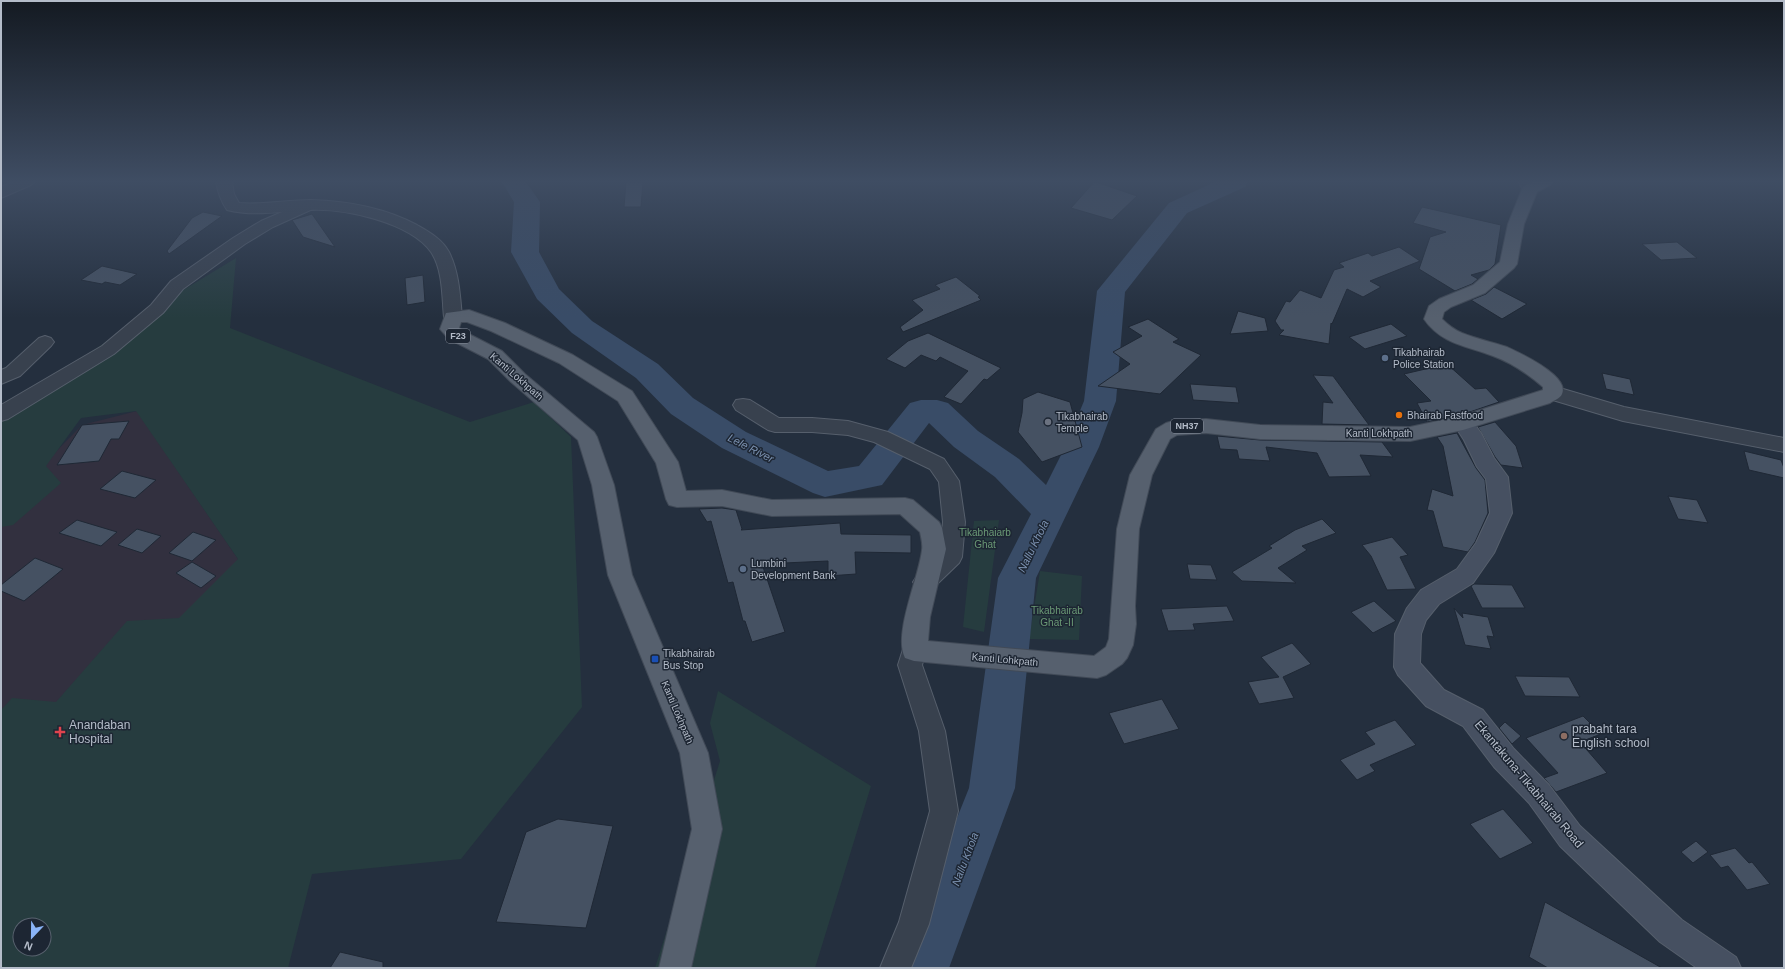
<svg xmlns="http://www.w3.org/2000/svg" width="1785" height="969" viewBox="0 0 1785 969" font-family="Helvetica,sans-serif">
  <rect width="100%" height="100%" fill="#242f3e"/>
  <path fill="#32303f" d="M137,411L238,559L1,904V508L82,425Z"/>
  <path fill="#263c3f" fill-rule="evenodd" d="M236,258L230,328L470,422L534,402L571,437L582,707L461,859L312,874L288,968H1V710L12,698L56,702L127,621L179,618L238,559L136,411L81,418L46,466L61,483L13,525L1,527V416L152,309ZM20,925H44V949H20Z
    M999,520L984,632L963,627L974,521Z
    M1040,571L1082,576L1079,640L1029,639Z
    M718,691L871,786L815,968H655L720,761L710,723Z"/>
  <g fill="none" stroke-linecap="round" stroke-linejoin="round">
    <path fill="#394c67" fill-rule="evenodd" d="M502,182H526L540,202L539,252L559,289L592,321L658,364L693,398L746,432L828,471L859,466L910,403L921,400H937L948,403L978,431L1019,459L1046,485L1065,447L1084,401L1097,291L1169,203L1215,182H1248L1245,187L1187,213L1125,292L1116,401L1099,447L1036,578L1015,788L949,968H897L969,788L998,578L1031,514L995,477L954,447L929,423L882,485L825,497L813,493L722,448L671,414L636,378L572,333L537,299L511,252L514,202Z"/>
  </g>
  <path fill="#455162" stroke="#1f2835" d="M626,182H643L641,207H624Z
    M1094,182H1096L1137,196L1112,220L1071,208Z
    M1422,207L1501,225L1495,264L1489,270L1471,275L1478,279L1472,284L1455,291L1419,269L1430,237L1446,232L1413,223Z
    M203,212L222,216L169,254L167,251L192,218Z
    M312,214L335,247L303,237L292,220Z
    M1677,242L1697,258L1661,260L1642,244Z
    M1399,247L1420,261L1370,281L1381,287L1363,297L1347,289L1332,324L1331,323L1329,344L1279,335L1284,330H1281L1275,321L1286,301L1290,302L1300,290L1321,298L1334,270L1344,267L1339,263L1368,253L1372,256Z
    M102,266L137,274L120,285L105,282L102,284L81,280Z
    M423,275L425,302L407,305L405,278Z
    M956,277L980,296L978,297L981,300L903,332L900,327L923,310L912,300L940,289L935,285Z
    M1494,287L1527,304L1502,319L1471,300L1486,294Z
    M1238,311L1265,318L1268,331L1230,334Z
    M1148,319L1179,339L1173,342L1201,355L1160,394L1098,386L1130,364L1113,352L1142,336L1128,327Z
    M1391,324L1407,336L1365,349L1349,337Z
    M928,333L1001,368L987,380L984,379L961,404L944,397L968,371L940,357L936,361L921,355L905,368L886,359L908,341Z
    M1447,364L1475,389L1486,388L1499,402L1461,415L1427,422L1417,403L1431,401L1404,374Z
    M1602,373L1630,379L1634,395L1606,389Z
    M1313,375L1333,376L1369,425L1322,424L1323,402L1333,403Z
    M1190,384L1236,387L1239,403L1193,400Z
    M1038,392L1070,402L1082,447L1042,462L1018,432L1022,413L1023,399Z
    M129,421L119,439H111L99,461L57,465L82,425Z
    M1495,422L1516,446L1523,468L1501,465L1495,457L1478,427Z
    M1457,433L1476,468L1485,480L1488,513L1475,542L1468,552L1443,547L1433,511L1427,510L1432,489L1453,496L1443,446L1437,437Z
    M1217,436L1260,440L1382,442L1393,457L1360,455L1371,476L1329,477L1317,453L1266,447L1270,461L1239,459L1237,450L1220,449Z
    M1744,451L1781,460L1784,468V478L1749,470Z
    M122,471L156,480L135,498L100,489Z
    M1668,496L1697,500L1708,523L1678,519Z
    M722,508L736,510L742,529L741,530L840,523L841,534L911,535V553L855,552L856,574L828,576V561L762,564L785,632L752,642L745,621H743L733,582L728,583L711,521L707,522L699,509Z
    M1322,519L1336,533L1302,546L1307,550L1278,568L1296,583L1242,581L1232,572L1272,548L1269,546L1295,530Z
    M77,520L117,532L101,546L59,533Z
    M137,529L161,536L142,553L118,545Z
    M193,532L216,540L192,561L169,553Z
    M1392,537L1408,555L1400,557L1416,589L1387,590L1371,556L1362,545Z
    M35,558L63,569L24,601L1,591V585Z
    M192,562L216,576L201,588L176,573Z
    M1187,564L1211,565L1217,580L1190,579Z
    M1474,584L1512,585L1525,608H1482L1471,586Z
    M1374,601L1396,621L1373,633L1351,612Z
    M1227,606L1234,621L1193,624L1195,630L1168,631L1161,609Z
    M1454,608L1463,618L1462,613L1488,617L1494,637L1487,636L1491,649L1465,645Z
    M1292,643L1311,664L1283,677L1294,698L1259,704L1248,682L1279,677L1261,657Z
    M1515,676L1569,677L1580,697L1525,696Z
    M1162,699L1179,729L1124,744L1109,713Z
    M1583,716L1601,734L1580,742L1607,773L1556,792L1544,778L1558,773L1526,738Z
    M1395,720L1416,745L1370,765L1375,771L1357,780L1340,760L1375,744L1365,732Z
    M1505,722L1521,736L1512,744L1499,728Z
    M1503,809L1533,843L1500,859L1470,824Z
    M558,819L613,826L586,928L496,922L526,832Z
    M1696,841L1708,852L1693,863L1681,852Z
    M1735,848L1749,863L1752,862L1770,884L1747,890L1728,866L1721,868L1710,855Z
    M1545,902L1662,968H1548L1529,957Z
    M340,952L383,962V968H330Z"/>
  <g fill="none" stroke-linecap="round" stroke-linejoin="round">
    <g stroke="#565f6c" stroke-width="2">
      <path id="minor" d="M1518,182H1533L1537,189L1535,192L1530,193L1525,192Z
        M310,200L315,202L318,205L315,208L273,227L245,244L183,289L163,313L114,354L8,419L1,421V405L102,346L151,305L171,281L233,238L261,221Z
        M45,336L51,338L54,342L51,346L20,376L1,384V370L6,368L39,338Z
        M743,399L750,400L779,418H812L848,421L888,432L944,459L959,481L965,522L962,557L959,563L933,588L925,591L917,588L913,582L917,576L940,554L943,522L939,482L930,469L874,442L848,435L812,432H775L768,430L736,410L733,405L736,400Z
        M914,640L923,643L926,650L922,665L945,731L958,811L929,924L911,968H880L899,922L930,811L919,731L898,665L905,643Z"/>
    </g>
    <g stroke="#565f6c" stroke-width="2">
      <path id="tertiary" d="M13,182H34L31,185L1,198V187Z
        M216,182H232L234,194L239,203C263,205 287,200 311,200C347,201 385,208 417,225C429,232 442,239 449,252C459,272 460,295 462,317L460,321L453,323L446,321L444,317C442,296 443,270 431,252C410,222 343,208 309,210C282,211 254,217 227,210C221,201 218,193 216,182Z
        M1553,386L1624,407L1784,438V452L1623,421L1546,398L1543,393L1546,388Z"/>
    </g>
    <g stroke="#565f6c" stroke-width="2">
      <path id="secondary" d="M1463,416L1470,418L1481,433L1494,458L1508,477L1512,513L1494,553L1473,583L1439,604L1426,620L1421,634L1420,663L1444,690L1483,710L1514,749L1549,785L1580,826L1682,920L1736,957L1741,968H1697L1660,942L1560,846L1529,803L1494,767L1463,726L1426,706L1398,675L1394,667L1395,634L1407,608L1421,590L1457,569L1476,543L1490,513L1486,479L1477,467L1464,440L1453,423L1456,418Z"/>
    </g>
    <g stroke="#414a57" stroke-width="2">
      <path id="primary" d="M1532,182H1553L1550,185L1537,192L1524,224L1517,264L1514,268L1485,293L1451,307L1444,312L1442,319C1448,325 1455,330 1462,333C1477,339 1492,342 1507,347C1520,353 1570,376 1562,394C1560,399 1554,400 1550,403L1463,430L1410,441L1260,439L1206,433L1177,435L1170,439L1152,475L1139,529L1135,606L1136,624L1133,645L1127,658L1122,664L1106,675L1097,678L914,661L905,658C893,634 919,577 922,550C923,544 921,537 920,532L900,514L772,516L722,506L677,507L669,505L666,499L656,463L618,401L559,363L491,331L467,322H461L459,328L463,331L502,351L525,374L594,432L597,437L614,485L632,575L708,753L722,829L691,968H659L692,829L680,753L608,575L592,485L578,440L511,382L488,359L449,339L440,329L446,313L469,310L505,323L573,355L632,391L678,462L686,491L722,490L772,500L905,498L913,500L939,522L942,528L946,549L930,617L928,641L1094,656L1106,647L1109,639L1117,529L1130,475L1156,429L1166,423L1173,421L1206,419L1260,425L1410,427L1461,416L1543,390V387C1528,374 1512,363 1493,356C1467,346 1441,344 1424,319L1429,306L1439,299L1473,285L1500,262L1508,224L1522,189L1524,186Z"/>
    </g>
    <use href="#minor" fill="#38414e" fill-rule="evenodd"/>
    <use href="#tertiary" fill="#38414e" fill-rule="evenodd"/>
    <use href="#secondary" fill="#465061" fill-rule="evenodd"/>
    <use href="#primary" fill="#56606e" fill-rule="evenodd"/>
  </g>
  <linearGradient id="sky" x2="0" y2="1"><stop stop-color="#141a22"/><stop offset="0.57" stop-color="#3f4d63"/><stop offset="1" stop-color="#3f4d63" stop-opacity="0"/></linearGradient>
  <rect width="1785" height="318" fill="url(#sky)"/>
  <g fill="#5c6f8a" stroke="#1d2633" stroke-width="1.5">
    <circle cx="1385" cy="358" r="4"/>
    <circle cx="743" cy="569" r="4"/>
  </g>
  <circle fill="#e8710a" stroke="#1d2633" stroke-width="1.5" cx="1399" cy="415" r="4"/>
  <circle fill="#6b7280" stroke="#1d2633" stroke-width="1.5" cx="1048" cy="422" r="4"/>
  <rect fill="#1a4fb4" stroke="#1d2633" stroke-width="1.5" x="651" y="655" width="8" height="8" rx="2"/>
  <path fill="#e0444e" stroke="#1d2633" stroke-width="1.5" d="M58 726h4v4h4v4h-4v4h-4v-4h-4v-4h4z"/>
  <circle fill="#8d6e63" stroke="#1d2633" stroke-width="1.5" cx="1564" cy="736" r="4"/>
  <g text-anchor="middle" stroke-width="3" stroke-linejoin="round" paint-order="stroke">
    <g fill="#1d2633" stroke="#878f9c" stroke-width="1">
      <rect x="446" y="329" width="24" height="14" rx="3"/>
      <rect x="1171" y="419" width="32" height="14" rx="3"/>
    </g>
    <g font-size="9" font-weight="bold" fill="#b4bcc9">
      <text x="458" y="339">F23</text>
      <text x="1187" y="429">NH37</text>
    </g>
    <g font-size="10" fill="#b4bcc9" stroke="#1d2633" text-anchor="start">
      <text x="1393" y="356">Tikabhairab<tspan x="1393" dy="12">Police Station</tspan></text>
      <text x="1407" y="419">Bhairab Fastfood</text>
      <text x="1056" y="420">Tikabhairab<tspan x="1056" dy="12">Temple</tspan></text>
      <text x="751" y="567">Lumbini<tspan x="751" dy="12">Development Bank</tspan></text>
      <text x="663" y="657">Tikabhairab<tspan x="663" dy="12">Bus Stop</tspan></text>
    </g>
    <g font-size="10" fill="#b4bcc9" stroke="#1d2633">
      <text transform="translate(517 376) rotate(41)" y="4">Kanti Lokhpath</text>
      <text x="1379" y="437">Kanti Lokhpath</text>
      <text transform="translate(1005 659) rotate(5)" y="4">Kanti Lohkpath</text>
      <text transform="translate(678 712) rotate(67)" y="4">Kanti Lokhpath</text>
    </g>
    <g font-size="10" fill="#6b9a76" stroke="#1d2633">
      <text x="985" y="536">Tikabhaiarb<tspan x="985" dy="12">Ghat</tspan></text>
      <text x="1057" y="614">Tikabhairab<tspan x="1057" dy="12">Ghat -II</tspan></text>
    </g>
    <g font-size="11" font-style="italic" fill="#7c92b1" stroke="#1d2633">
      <text transform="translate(751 448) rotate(27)" y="4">Lele River</text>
      <text transform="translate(1033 546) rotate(-64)" y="4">Nallu Khola</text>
      <text transform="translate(965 859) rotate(-69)" y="4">Nallu Khola</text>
    </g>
    <g font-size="12" fill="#b4bcc9" stroke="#1d2633" text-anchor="start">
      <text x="69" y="729">Anandaban<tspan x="69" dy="14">Hospital</tspan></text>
      <text x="1572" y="733">prabaht tara<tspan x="1572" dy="14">English school</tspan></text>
    </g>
    <g font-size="12" fill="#b4bcc9" stroke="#1d2633">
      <text transform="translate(1529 784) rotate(50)" y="4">Ekantakuna-Tikabhairab Road</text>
    </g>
  </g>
  <rect width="1785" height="969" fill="none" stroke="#b4bcc9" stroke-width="4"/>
  <g transform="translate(32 937) rotate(202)"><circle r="19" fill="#1d2633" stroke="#59626f"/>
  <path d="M0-3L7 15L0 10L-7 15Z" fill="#8ab4f8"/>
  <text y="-6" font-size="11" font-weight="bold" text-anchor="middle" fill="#b4bcc9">N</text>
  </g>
</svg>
